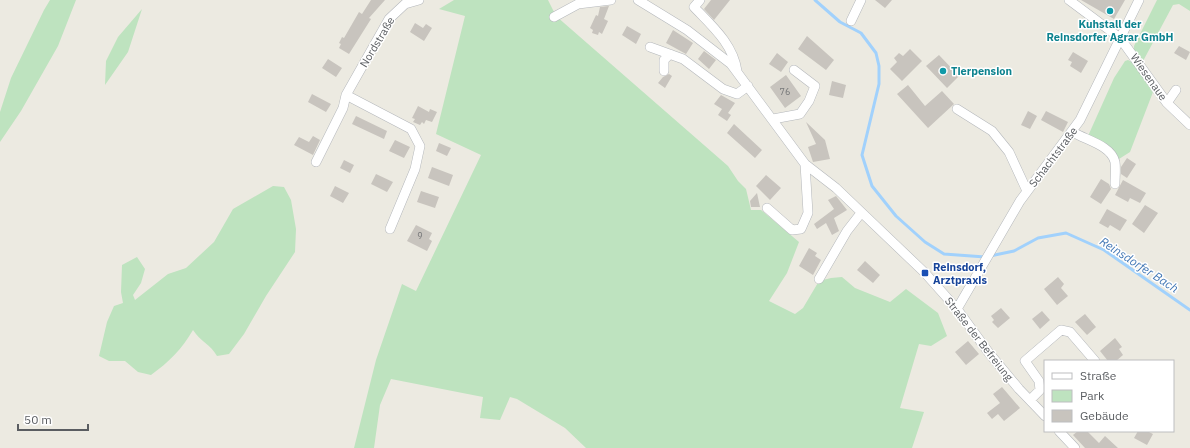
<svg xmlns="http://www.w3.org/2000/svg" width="1190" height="448" viewBox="0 0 1190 448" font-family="'IBM Plex Sans',sans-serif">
  <rect width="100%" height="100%" fill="#eceae1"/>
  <path fill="#bee3bf" d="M50,0H76L58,46L21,111L0,142V112L11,78L44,10Z
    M454,0H548L556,16L728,166L738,181L746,189L751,210H761L799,242L787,273L769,301L795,314L803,308L819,281L831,278L842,277L855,288L890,302L906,289L938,313L947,336L931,346L919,344L900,408L924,412L912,448H586L565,428L517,399L510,397L500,420L480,418L483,397L391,379L380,405L374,448H354L376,360L402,284L416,291L481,155L436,134L465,16L439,9Z
    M1157,0H1190V11L1179,4L1173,5L1142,63L1134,52V46Z
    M142,9L128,52L105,85L106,61L118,37Z
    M1128,60L1132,62L1153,92L1130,152L1119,159L1117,155L1088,136L1114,78L1125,61Z
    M273,186L284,187L291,200L296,229L295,252L266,296L244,334L229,354L217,356C211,345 200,341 193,330C182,349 169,362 151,375L138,372L125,361H109L99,356L107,322L114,306L123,303L121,292L122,265L137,257L145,269L141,283L133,295L135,300L168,274L186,268L214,242L233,209Z"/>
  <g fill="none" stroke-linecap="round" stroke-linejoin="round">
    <path stroke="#a1d1fc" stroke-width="3" d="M815,0L840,22L861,33L876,53L879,66V84L862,155L872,186L896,216L925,242L944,254L985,257
      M990,256L1014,251L1038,238L1066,233L1104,250L1190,310"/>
  </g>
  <path fill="#c8c4be" d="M371,0H385L369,18L371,19L349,54L339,48L341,44L339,43L342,37L344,38L359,12L362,14Z
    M711,0H730L714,20L704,9Z
    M875,0H892L885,8Z
    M1081,0H1125L1114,19Z
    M609,6L604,19L608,21L602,34L599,32L598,35L592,33L593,30L590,28L596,15L598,16L600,7Z
    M415,23L423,28L426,24L432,28L424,41L410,32Z
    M627,26L641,34L636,44L622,35Z
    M673,30L693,43L686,54L666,43Z
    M807,36L834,60L826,70L798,49Z
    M1179,46L1190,52L1186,60L1174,53Z
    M910,49L922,61L902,81L890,69L897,62L894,58L899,53L903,56Z
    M704,51L716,60L709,69L698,59Z
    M1073,52L1088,61L1081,73L1070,66L1072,62L1068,60Z
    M777,53L788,62L781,72L769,64Z
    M939,55L959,76L947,88L926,66Z
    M328,59L342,68L336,77L322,68Z
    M669,74L672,76L665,88L658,83L663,77Z
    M786,75L801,96L785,108L770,87Z
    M832,81L846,85L843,98L829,95Z
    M908,85L925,106L942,91L954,104L928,128L897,94Z
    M312,94L331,104L326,112L308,102Z
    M721,95L735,103L728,113L731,115L727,121L718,115L722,109L714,104Z
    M418,106L429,112L430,109L437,112L432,122L426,120L424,124L422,122L420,125L413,122L415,119L412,118Z
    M1028,111L1037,116L1030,129L1021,125Z
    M1046,111L1068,122L1063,132L1041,120Z
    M356,116L387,131L384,139L352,124Z
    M806,122L825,140L830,159L813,162L808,147L816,144Z
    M734,124L762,150L755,158L727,133Z
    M313,136L320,140L313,155L294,145L299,137L309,142Z
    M395,140L410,147L404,158L389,151Z
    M439,143L451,148L447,156L436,151Z
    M1127,158L1136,164L1127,178L1121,174V167Z
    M344,160L354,165L350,173L340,168Z
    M432,167L453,175L449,186L428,178Z
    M376,174L393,182L387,192L371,184Z
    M766,175L781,188L770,200L756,186Z
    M1101,179L1109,184L1111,189L1101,204L1090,197Z
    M1123,180L1146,193L1140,203L1130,198L1128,202L1115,195Z
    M335,186L349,193L343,203L330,196Z
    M421,191L439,197L435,208L417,202Z
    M757,193L760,207H751L750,201Z
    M836,196L847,210L834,218L839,231L832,235L826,223L817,229L814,224L834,209L828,200Z
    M1145,205L1158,213L1144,233L1132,224Z
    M1107,209L1127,220L1120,231L1110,225L1108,228L1099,223Z
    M416,225L432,233L429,239L432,241L427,251L407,241Z
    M809,248L817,253L815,256L821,260L813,275L799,266Z
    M865,261L880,275L873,283L857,270Z
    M1058,277L1064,284L1061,288L1068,296L1057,305L1044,289Z
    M1001,308L1010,318L998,328L992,322L994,320L991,316Z
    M1042,311L1050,320L1040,329L1032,319Z
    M1085,314L1096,327L1087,335L1075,322Z
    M1115,338L1122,347L1119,349L1123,355L1116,361H1108L1100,351Z
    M968,341L979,354L966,365L955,352Z
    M1002,387L1020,408L1004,421L998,414L992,419L987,413L1000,403L993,394Z
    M1078,431H1087L1099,443L1105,436L1118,448H1085L1073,435Z
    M1138,431H1147L1153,434L1147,445L1134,438Z"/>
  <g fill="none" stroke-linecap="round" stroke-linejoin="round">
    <g stroke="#b4b7bb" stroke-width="10">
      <path id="minor" d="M638,0L687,30L731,64L805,164L836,188L925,273L957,309L989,353L1019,389L1045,416
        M700,0L694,7C712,26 733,44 737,71
        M1069,0L1120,38L1167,103L1190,125
        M554,17L578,4L611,0
        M851,21L861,0
        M650,47L683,59L723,89L737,94L748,86
        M664,71V60L670,54
        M346,95L389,19L405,4L419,0
        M1167,103L1176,90
        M957,109L992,131L1009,152L1027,191
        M773,119L800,114L809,101L815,86L794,70
        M1073,132C1085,140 1111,145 1115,162C1116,169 1115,177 1115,184
        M316,162L343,108L346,95L411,129L420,146L415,169L390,229
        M767,208L792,230L801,229L808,213L805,164
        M819,279L847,231L861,213
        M957,309L1020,201L1080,120L1139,0
        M1030,400L1040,390L1039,381L1025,361L1061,330L1070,332L1095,361
        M1059,431L1075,448"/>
    </g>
    <use href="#minor" stroke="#fff" stroke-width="9"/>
  </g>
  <g fill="#0f9aa8" stroke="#fff" stroke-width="1.5">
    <circle cx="1110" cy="11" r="4"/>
    <circle cx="943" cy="71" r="4"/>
  </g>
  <rect fill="#1a4fb4" stroke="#fff" stroke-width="1.5" x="921" y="269" width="8" height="8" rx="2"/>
  <g text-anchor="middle" stroke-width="3" stroke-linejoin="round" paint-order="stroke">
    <g font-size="9" fill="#767778">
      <text x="785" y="95">76</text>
      <text x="420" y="239">9</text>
    </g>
    <g font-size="11" font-weight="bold" fill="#0d838f" stroke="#fff">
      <text x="1110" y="28">Kuhstall der<tspan x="1110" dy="13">Reinsdorfer Agrar GmbH</tspan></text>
      <text x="951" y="75" text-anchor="start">Tierpension</text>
    </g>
    <g font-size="11" fill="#5a5d61" stroke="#fff">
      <text transform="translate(377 42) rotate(-59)" y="4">Nordstraße</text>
      <text transform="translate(1149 77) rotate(55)" y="4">Wiesenaue</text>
      <text transform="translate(1053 157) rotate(-53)" y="4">Schachtstraße</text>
      <text transform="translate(979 339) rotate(52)" y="4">Straße der Befreiung</text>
    </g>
    <g font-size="11" font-weight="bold" fill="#164399" stroke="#fff" text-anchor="start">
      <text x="933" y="271">Reinsdorf,<tspan x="933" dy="13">Arztpraxis</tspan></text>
    </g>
    <g font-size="12" font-style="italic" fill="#4277b5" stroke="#fff">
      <text transform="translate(1139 265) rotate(33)" y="4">Reinsdorfer Bach</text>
    </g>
  </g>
  <rect x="1044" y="360" width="130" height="72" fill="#ffffff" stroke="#bdbec0"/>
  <rect x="1052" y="373" width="20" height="6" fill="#ffffff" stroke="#bdbec0"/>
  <text x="1080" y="380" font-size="12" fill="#5a5d61">Straße</text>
  <rect x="1052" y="390" width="20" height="12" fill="#bee3bf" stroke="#bdbec0"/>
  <text x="1080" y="400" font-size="12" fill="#5a5d61">Park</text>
  <rect x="1052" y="410" width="20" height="12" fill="#c8c4be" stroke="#bdbec0"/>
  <text x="1080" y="420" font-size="12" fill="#5a5d61">Gebäude</text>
  <path d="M18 424v6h70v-6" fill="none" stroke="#5a5d61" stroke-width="2"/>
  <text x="24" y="424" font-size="12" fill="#5a5d61" stroke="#ffffff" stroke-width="3" paint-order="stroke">50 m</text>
</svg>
